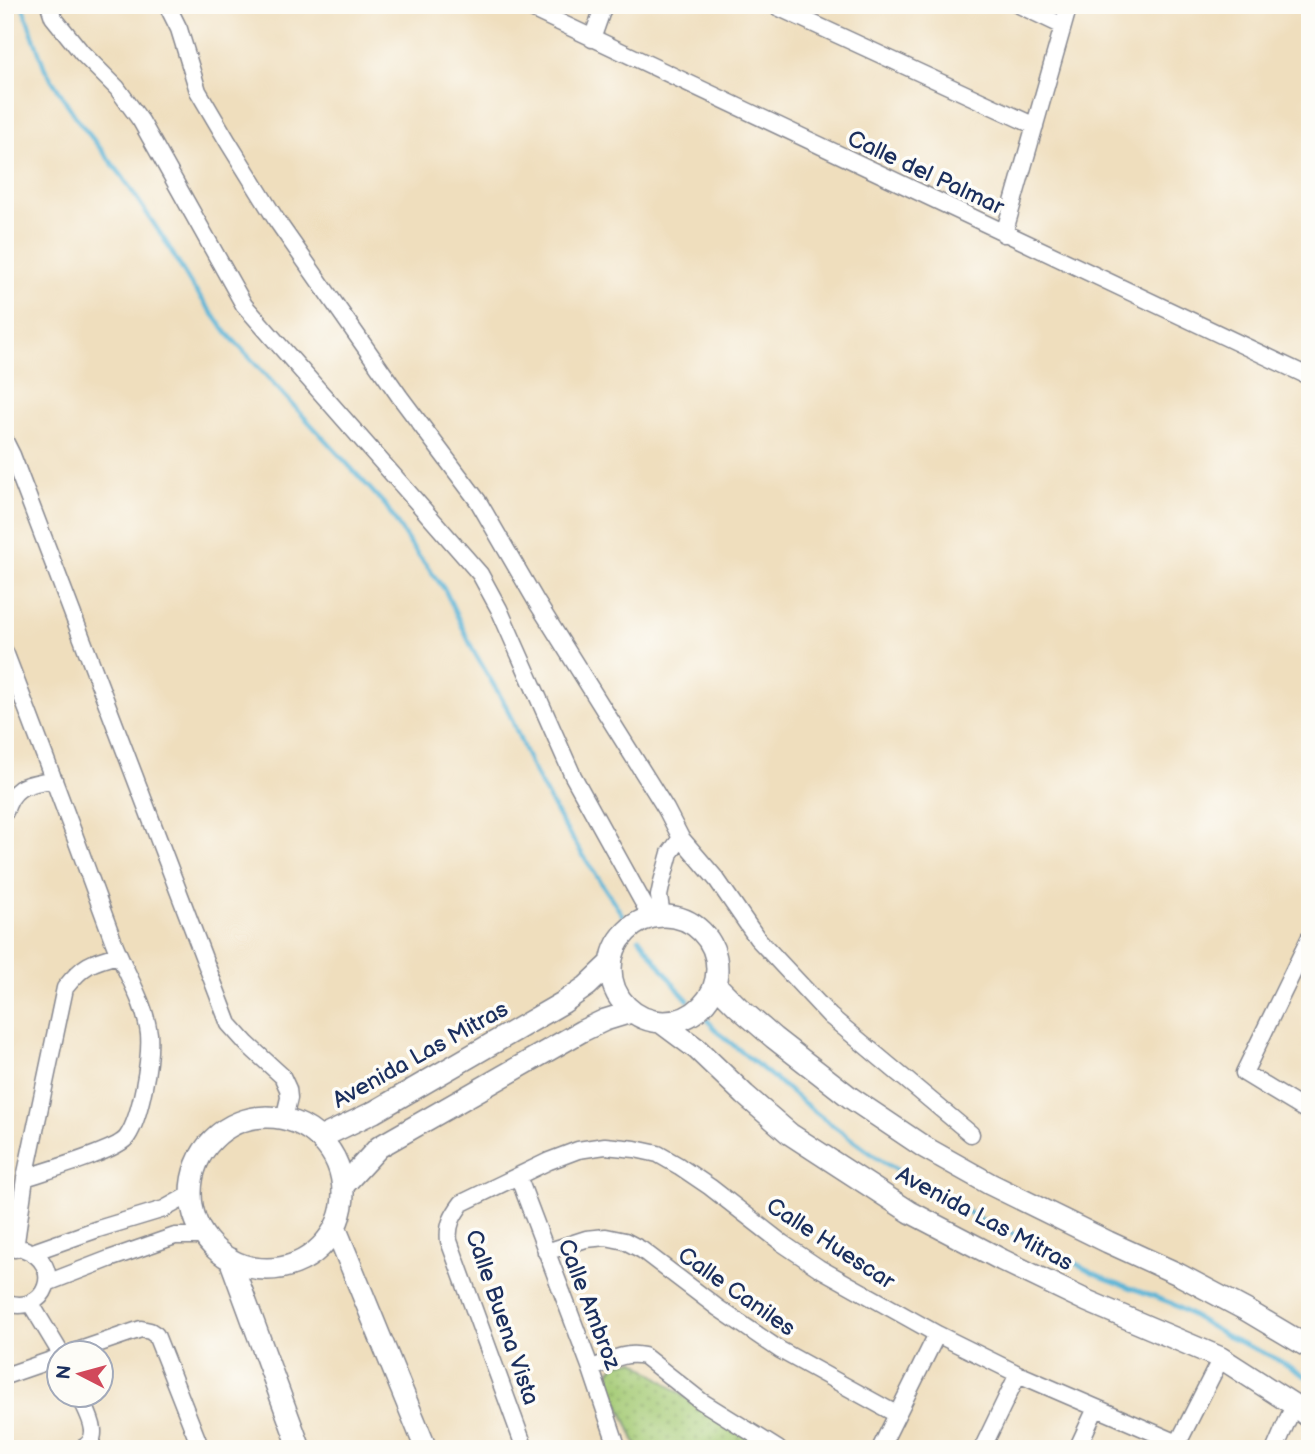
<svg xmlns="http://www.w3.org/2000/svg" width="1315" height="1454" viewBox="0 0 1315 1454" font-family="'Balsamiq Sans',sans-serif">
  <defs>
    <pattern id="park-dots" width="8" height="8" patternUnits="userSpaceOnUse" patternTransform="scale(1.75)"><rect width="8" height="8" fill="#a4ca75"/><path d="M2 2h.1M6 6h.1" fill="none" stroke="#85a463" stroke-width="1.8" stroke-linecap="round"/></pattern>
  </defs>
  <rect width="100%" height="100%" fill="#fdfcf7"/>
  <filter id="ink" filterUnits="userSpaceOnUse"><feTurbulence type="fractalNoise" baseFrequency=".0143" numOctaves="2"/><feDisplacementMap in="SourceGraphic" scale="14" xChannelSelector="R" yChannelSelector="G"/><feConvolveMatrix kernelMatrix="1 2 1 2 8 2 1 2 1" color-interpolation-filters="sRGB"/></filter>
  <filter id="wash" filterUnits="userSpaceOnUse"><feTurbulence type="fractalNoise" baseFrequency=".00686" numOctaves="4" result="noise"/><feDisplacementMap in="SourceGraphic" scale="28" xChannelSelector="R" yChannelSelector="G"/><feGaussianBlur stdDeviation="1.57" result="paint"/><feColorMatrix in="noise" values="0 0 0 0 0 0 0 0 0 0 0 0 0 0 0 0 0 1.4 0 .05"/><feComposite in="paint" operator="in"/></filter>
  <g filter="url(#wash)">
    <rect width="100%" height="100%" fill="#efdebd"/>
    <path fill="url(#park-dots)" stroke="#607c6a" stroke-width="2" d="M634,1360L705,1411L766,1449H638L610,1383V1370L616,1364Z"/>
    <g fill="none" stroke-linecap="round" stroke-linejoin="round">
      <path stroke="#58b3d6" stroke-width="4.5" d="M22,5L45,69L77,119L122,176L164,239L192,286L227,333L386,506L410,544L445,590L473,650L506,706L532,768L562,823L623,916
        M639,938L677,988L688,1000
        M707,1020L721,1035L820,1116L880,1160L936,1193L984,1221L1043,1247L1104,1278L1171,1303L1228,1337L1273,1357L1310,1379"/>
    </g>
  </g>
  <g filter="url(#ink)">
    <g fill="none" stroke-linecap="round" stroke-linejoin="round">
      <g stroke="#85868e" stroke-width="19">
        <path id="minor" d="M49,5L53,17L82,53L117,88L141,121L244,305L480,574L499,609L573,776L651,917
          M167,5L179,29L198,91L228,142L277,221L400,397L478,501L536,601L666,809L681,838L670,853L662,882L659,896L662,916
          M523,5L1310,377
          M773,5L1035,126
          M1019,5L1063,26
          M592,39L604,5
          M1004,234L1069,5
          M5,441L12,455L229,1024L247,1044L282,1076L288,1089L289,1098L284,1119
          M5,652C42,748 78,844 113,940C124,971 145,1001 149,1034C151,1058 141,1117 127,1137C117,1151 45,1171 25,1178
          M5,812C14,783 28,785 54,779
          M681,838L717,880L757,938L830,1016L971,1134
          M1310,937L1244,1073L1310,1113
          M518,1176L591,1369L618,1449
          M15,1249L25,1178L65,988C83,965 91,962 118,955
          M33,1252L98,1229L164,1209L191,1194
          M546,1252L586,1239L606,1237L625,1241L642,1250L718,1308L780,1350L896,1414
          M47,1283L109,1259L175,1236H204
          M5,1302C46,1318 66,1264 24,1249
          M31,1304L60,1352
          M74,1352L141,1329L150,1331L156,1335L201,1449
          M591,1369C610,1361 624,1351 644,1356L701,1401L778,1449
          M5,1376L60,1357
          M79,1394C87,1413 105,1438 81,1449
          M525,1449L449,1241C447,1225 453,1215 462,1203L549,1161L578,1150L605,1146L635,1149L658,1154L679,1166L710,1187L782,1243L819,1268L937,1334L1018,1374L1178,1443
          M880,1449L937,1334
          M982,1449L1018,1374
          M1077,1449L1096,1408
          M1175,1449L1221,1358
          M1275,1449L1294,1405"/>
      </g>
      <g stroke="#85868e" stroke-width="24">
        <path id="tertiary" d="M611 969a53 53 0 1 1 106 0a53 53 0 1 1-106 0Z
          M715,984L738,1007L774,1038L851,1098L924,1147L990,1184L1108,1242L1178,1274L1246,1310L1310,1348
          M662,1023L697,1049L745,1095L790,1134L910,1212L1002,1260L1087,1301L1221,1358L1294,1405L1310,1418
          M191 1193a76 76 0 1 1 152 0a76 76 0 1 1-152 0Z
          M320,1138L374,1112L564,1002L587,986L611,963
          M343,1186L379,1147L582,1031L605,1020L631,1012
          M335,1227L426,1449
          M230,1259L300,1449"/>
      </g>
      <use href="#minor" stroke="#fff" stroke-width="16"/>
      <use href="#tertiary" stroke="#fff" stroke-width="21"/>
    </g>
  </g>
  <g text-anchor="middle" stroke-width="7" stroke-linejoin="round" paint-order="stroke">
    <g font-size="23" fill="#1b2f5e" stroke="#fdfcf7">
      <text transform="translate(926 172) rotate(25)" y="8">Calle del Palmar</text>
      <text transform="translate(420 1054) rotate(-29)" y="8">Avenida Las Mitras</text>
      <text transform="translate(985 1218) rotate(28)" y="8">Avenida Las Mitras</text>
      <text transform="translate(831 1243) rotate(33)" y="8">Calle Huescar</text>
      <text transform="translate(737 1291) rotate(35)" y="8">Calle Caniles</text>
      <text transform="translate(590 1304) rotate(69)" y="8">Calle Ambroz</text>
      <text transform="translate(503 1317) rotate(71)" y="8">Calle Buena Vista</text>
    </g>
  </g>
  <rect width="1315" height="1454" fill="none" stroke="#fdfcf7" stroke-width="28"/>
  <g transform="translate(80 1374) rotate(276)"><circle r="33" fill="#fdfcf7" stroke="#a3aaba" stroke-width="2"/>
  <path d="M0-5L12 26L0 18L-12 26Z" fill="#d1495b"/>
  <text y="-10" font-size="19" font-weight="bold" text-anchor="middle" fill="#1b2f5e">N</text>
  </g>
</svg>
